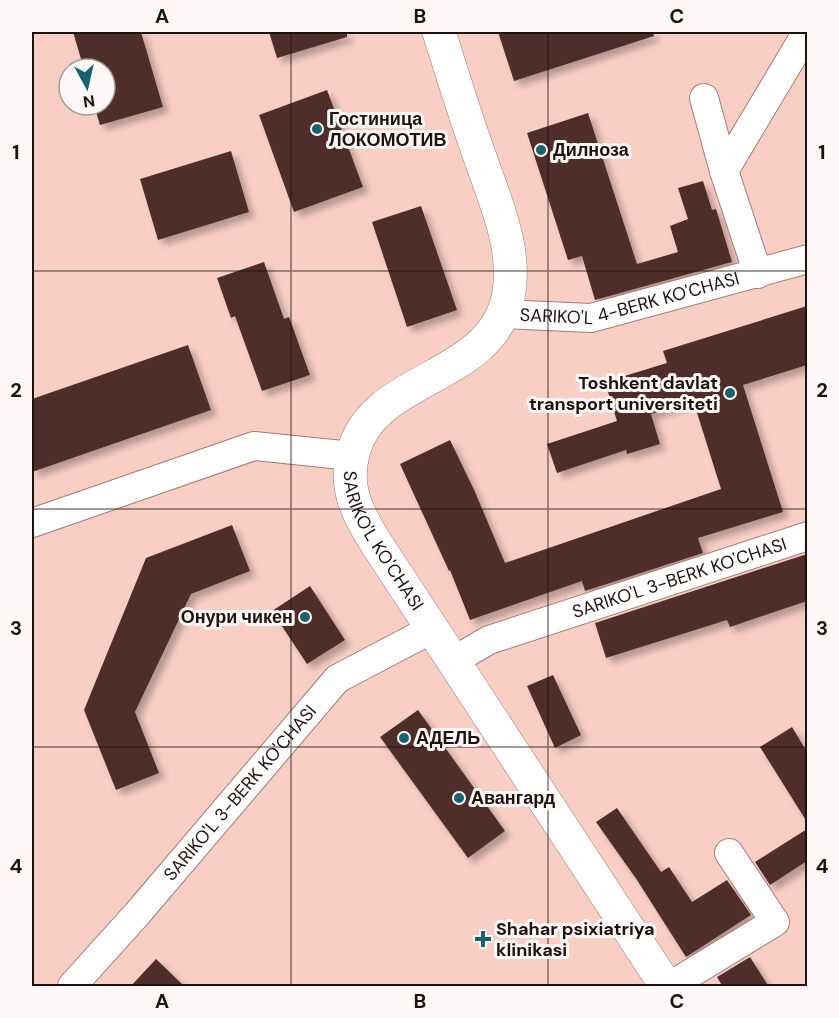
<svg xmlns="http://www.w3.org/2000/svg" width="839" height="1018" viewBox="0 0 839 1018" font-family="'DM Sans',sans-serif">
  <defs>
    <filter id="shadow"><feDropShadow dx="5.5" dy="5.5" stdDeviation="3" flood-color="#0004"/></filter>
  </defs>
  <rect width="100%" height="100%" fill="#f9cec5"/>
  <path fill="#502f29" filter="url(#shadow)" d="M73,32H141L163,107L100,125L94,105H105V69H84Z
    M269,32H347V37L277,58Z
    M498,32H653L654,36L514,81Z
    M327,90L363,187L294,212L259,115Z
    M588,113L637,264L678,252L670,226L688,219L678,188L703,181L712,210L716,209L732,262L595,300L582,256L568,260L527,133Z
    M231,151L249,212L158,240L140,179Z
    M421,206L457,310L407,327L372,222Z
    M264,262L284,319L289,317L310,375L262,391L235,316L231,318L217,278Z
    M807,306V365L743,385L783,512L698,538L703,553L585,591L582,581L470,620L450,570L449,571L400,464L450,440L475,492L505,563L721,489L693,400L651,414L660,444L627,454L626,450L557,473L547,444L617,421L605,382L667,363L663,351Z
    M188,345L211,410L32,472V399Z
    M232,525L250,571L191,594L135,712L159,773L116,790L84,710L146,558Z
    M807,554V601L730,627L727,620L606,658L595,623Z
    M310,586L345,640L307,664L272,611Z
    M553,675L581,735L555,748L527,686Z
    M418,710L505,831L468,858L380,737Z
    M792,727L807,752V822L760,747Z
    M617,808L661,872L669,867L692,902L727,880L751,915L686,957L637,880L596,822Z
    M807,829V861L770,885L755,862Z
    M750,957L769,987H723L717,977Z
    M156,959L185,987H130Z"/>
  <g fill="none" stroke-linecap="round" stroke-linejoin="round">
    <g stroke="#a27b73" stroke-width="30">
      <g id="street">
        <path d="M704,98L724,171"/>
        <path d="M758,274L724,171L807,32"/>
        <path id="s1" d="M502,314L591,318L808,259"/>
        <path d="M32,523L254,446L352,456"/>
        <path id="s2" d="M453,661L489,640L808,536"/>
        <path id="s3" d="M72,986L137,914L337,679L432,629"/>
        <path d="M670,986L775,922L729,853"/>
      </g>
    </g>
    <g stroke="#a27b73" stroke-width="34">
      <g id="secondary">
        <path id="s4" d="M439,32C452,73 465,116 480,157C495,201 518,250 508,298C489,381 375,375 354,450C343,486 357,513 376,543L666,986"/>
      </g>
    </g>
    <use href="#street" stroke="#fff" stroke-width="28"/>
    <use href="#secondary" stroke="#fff" stroke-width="33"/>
  </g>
  <path fill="none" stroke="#1f110e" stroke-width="1.5" stroke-opacity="0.55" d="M291,32V986M548,32V986M32,271H808M32,509H808M32,747H808"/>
  <g fill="#17626f" stroke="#fef9f8" stroke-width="2">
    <circle cx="317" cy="129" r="6"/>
    <circle cx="541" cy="150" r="6"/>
    <circle cx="730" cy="393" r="6"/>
    <circle cx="305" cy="617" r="6"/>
    <circle cx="404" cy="738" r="6"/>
    <circle cx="459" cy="798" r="6"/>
    <path d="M480 930h6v6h6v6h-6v6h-6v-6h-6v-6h6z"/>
  </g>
  <g text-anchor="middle" stroke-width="6" stroke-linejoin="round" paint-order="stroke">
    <g font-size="18" font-weight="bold" fill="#1f110e" stroke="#fef9f8" text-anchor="start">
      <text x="329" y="125">Гостиница<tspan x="329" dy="21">ЛОКОМОТИВ</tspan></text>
      <text x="553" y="156">Дилноза</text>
      <text x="718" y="389" text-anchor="end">Toshkent davlat<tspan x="718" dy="21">transport universiteti</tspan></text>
      <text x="293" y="623" text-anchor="end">Онури чикен</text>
      <text x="416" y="744">АДЕЛЬ</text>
      <text x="471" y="804">Авангард</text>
      <text x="496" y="935">Shahar psixiatriya<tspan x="496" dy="21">klinikasi</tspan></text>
    </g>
    <g font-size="18" fill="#1f110e" stroke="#fef9f8">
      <text dy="6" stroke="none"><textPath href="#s1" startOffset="130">SARIKO'L 4-BERK KO'CHASI</textPath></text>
      <text dy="6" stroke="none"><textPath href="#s4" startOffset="600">SARIKO'L KO'CHASI</textPath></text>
      <text dy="6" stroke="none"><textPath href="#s2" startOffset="242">SARIKO'L 3-BERK KO'CHASI</textPath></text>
      <text dy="6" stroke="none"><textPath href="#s3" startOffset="256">SARIKO'L 3-BERK KO'CHASI</textPath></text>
    </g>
  </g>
  <rect width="839" height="1018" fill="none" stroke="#fef9f8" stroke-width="66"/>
  <g transform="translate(87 87) rotate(172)"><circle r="28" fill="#fef9f8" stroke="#a59c9a" stroke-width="1.5"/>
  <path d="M0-4.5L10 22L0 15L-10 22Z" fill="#17626f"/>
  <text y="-9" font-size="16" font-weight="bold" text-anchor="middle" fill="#1f110e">N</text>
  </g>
  <rect x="33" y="33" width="773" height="952" fill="none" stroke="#1f110e" stroke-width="2"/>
  <g font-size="20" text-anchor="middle" font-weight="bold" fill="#1f110e">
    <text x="162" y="23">A</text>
    <text x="420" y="23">B</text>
    <text x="677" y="23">C</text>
    <text x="16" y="159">1</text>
    <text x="822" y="159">1</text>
    <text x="16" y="397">2</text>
    <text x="822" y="397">2</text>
    <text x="16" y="635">3</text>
    <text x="822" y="635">3</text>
    <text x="16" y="873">4</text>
    <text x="822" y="873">4</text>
    <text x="162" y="1008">A</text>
    <text x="420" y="1008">B</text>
    <text x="677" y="1008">C</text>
  </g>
</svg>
